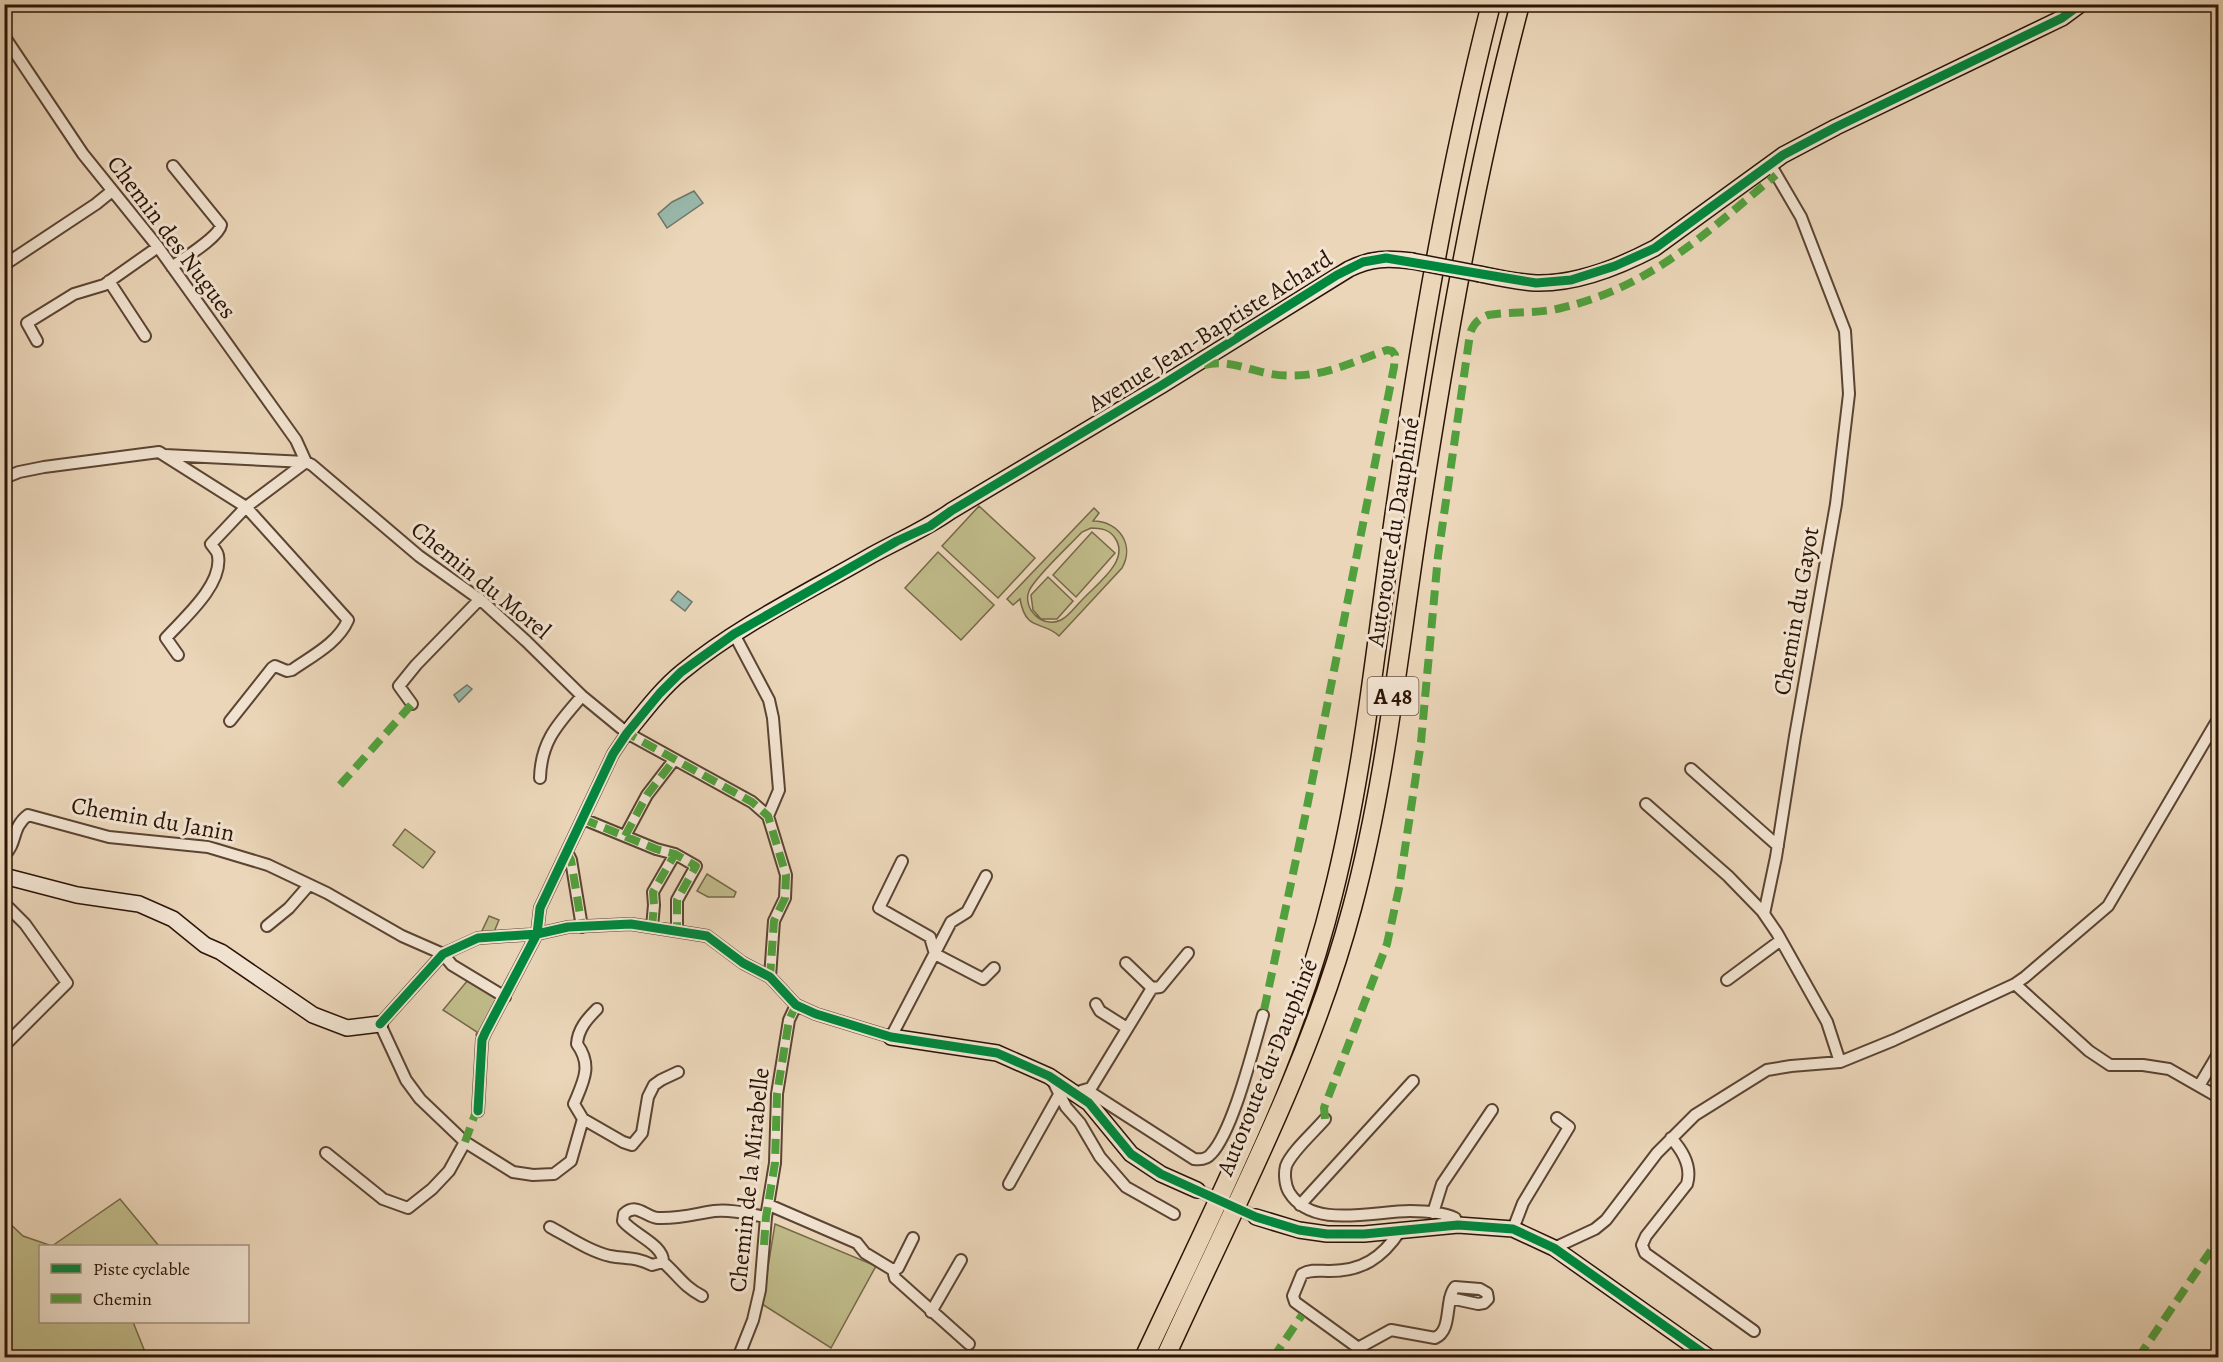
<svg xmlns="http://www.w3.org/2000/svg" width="2223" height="1362" viewBox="0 0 2223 1362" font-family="Alegreya,serif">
  <rect width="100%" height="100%" fill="#ebd6b9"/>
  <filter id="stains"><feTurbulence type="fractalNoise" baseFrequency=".00333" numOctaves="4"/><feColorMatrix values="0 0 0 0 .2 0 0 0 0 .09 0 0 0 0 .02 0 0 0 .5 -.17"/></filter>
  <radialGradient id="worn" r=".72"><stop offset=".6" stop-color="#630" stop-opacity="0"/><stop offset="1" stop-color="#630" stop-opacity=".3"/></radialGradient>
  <path fill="#c0bb8a" stroke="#766848" stroke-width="1.5" fill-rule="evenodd" d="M979,506L1035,558L998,598L942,546Z
    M1094,508L1099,513L1093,521C1119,521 1135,545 1122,568L1059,636C1043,620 1026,633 1020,599L1013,605L1007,599ZM1091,528C1100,528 1109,529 1115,538C1131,561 1095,585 1081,601C1075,607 1069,616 1061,620C1043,629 1022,609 1029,591C1035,577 1070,545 1082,532Z
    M1092,532L1115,553L1076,597L1053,575Z
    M938,552L994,605L961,640L905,588Z
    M1048,577L1073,601L1057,619H1041L1033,610L1031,595Z
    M405,829L435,852L423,868L393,845Z
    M707,874L736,892L734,897H708L697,891Z
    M489,916L499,920L494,932L481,933Z
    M468,980L499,1001L479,1037L476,1035L477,1032L443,1010Z
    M120,1199L159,1246H40V1322H133L147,1357H5V1219L23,1236L52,1246Z
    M775,1224L876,1266L831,1348L762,1304Z"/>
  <path fill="#99b9ac" stroke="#6d776a" stroke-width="1.5" d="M694,191L703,203L667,228L658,214L672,202Z
    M678,591L692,602L685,611L671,600Z
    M467,685L472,689L459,702L454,695Z"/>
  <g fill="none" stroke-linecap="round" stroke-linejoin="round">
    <path stroke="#c5af95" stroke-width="15" stroke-dasharray="15 8" stroke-linecap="butt" d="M1197,1190L1256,1217"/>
    <g stroke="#5b4433" stroke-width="14">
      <path id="street" d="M4,36L83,154L158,247L296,440L306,462
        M4,265L96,204L112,191
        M172,267C184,258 219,237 221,225L173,166
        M109,281L145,336
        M37,341L27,323L74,294L104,285L158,247
        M165,455L306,462L312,465L419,556L482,601L526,641L582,696L627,733L752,802L768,816
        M4,478L19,472L44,467L159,452L246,507L306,462
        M734,634L769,700L773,718L779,790L768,816
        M178,655L166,638C183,619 223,585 218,556C218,552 213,547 211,544L246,507L348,620C338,643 312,656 292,670L287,671L275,666L272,668L230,721
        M412,704L399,686L416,665L480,599
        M1691,769L1778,846
        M540,778C541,740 559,723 582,696
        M1646,804L1728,876L1762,911L1777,933L1827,1022L1840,1062
        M768,816L786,875L785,898L774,921L770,977
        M583,819L656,849L675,854L696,866L677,900V930
        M625,836L647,795L674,760
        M567,852L571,860L582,927
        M4,856C18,842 11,828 28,815L109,837L208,847L268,865L327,893L402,936L443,954L452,965L505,997
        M902,861L879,908L930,937L935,954L983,979L994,968
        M4,903L25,924L67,983L4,1046
        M1764,914L1776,857L1795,736L1836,504L1849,394L1845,331L1801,217L1770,164
        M267,926L289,908L309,885
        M652,927L654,905L653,892L675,854
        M1727,980L1781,940
        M2015,984L2089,1051L2110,1065H2143L2169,1069L2218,1097
        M1152,988L1160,987L1188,953
        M1096,1004L1100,1011L1127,1028
        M678,1072L661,1080L654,1085L648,1097L642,1133L632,1145L623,1142L583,1119L571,1161L554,1174L533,1175L513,1172L465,1142L420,1099L406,1080L380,1024L443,954L478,938L537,934L568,927L631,924L707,936L743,963L770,977L796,1005L816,1014L891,1037L951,922L967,912L986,876
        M1053,1081L1066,1107L1080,1123L1100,1157L1126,1187L1174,1214
        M2199,1086L2218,1054
        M1081,1091L1091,1088L1152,988L1126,963
        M1075,1093L1093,1094L1194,1159C1201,1160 1207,1159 1211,1154C1233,1131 1253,1049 1263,1015
        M478,1111L482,1040L485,1033L537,934L540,908L613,754L627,733
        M583,1119L574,1104C583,1082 593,1066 577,1044C578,1029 587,1019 597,1009
        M1325,1119C1315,1131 1291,1152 1286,1166C1284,1174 1285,1185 1289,1192C1312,1230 1373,1211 1410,1211C1425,1211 1442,1212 1455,1218L1458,1225
        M1671,1138C1683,1151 1692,1167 1687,1184L1646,1236L1642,1245L1645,1253L1754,1331
        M326,1153L383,1199L408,1208L432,1189L449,1171L465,1142
        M1009,1184L1060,1093
        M769,1205L857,1243L865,1253L893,1270L895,1278L969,1344
        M1300,1205L1413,1081
        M1433,1213L1442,1184L1492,1110
        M550,1227C569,1237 589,1251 610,1256C627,1259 636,1257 652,1265L663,1262C664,1245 633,1234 623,1221L624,1214C637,1202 645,1217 658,1218C678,1219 695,1214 714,1211C732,1209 749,1214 766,1217
        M1513,1229L1523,1203L1569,1127L1557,1118
        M1400,1231C1382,1258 1362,1271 1330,1271C1320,1271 1311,1269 1302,1274L1293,1296L1295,1302L1357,1347H1360L1391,1330L1435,1338C1453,1330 1444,1301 1455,1287L1480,1289L1487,1293L1488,1299L1484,1303L1478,1304L1450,1298
        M1554,1248L1595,1229L1606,1220L1657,1153L1695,1115L1767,1070L1791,1066L1840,1062L1894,1040L2015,984L2025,977L2108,906L2218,719
        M663,1262C678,1275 683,1286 702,1296
        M893,1270L898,1268L913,1238
        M931,1312L961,1260
        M738,1358L753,1320L760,1290L766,1217L775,1163L777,1094L789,1020L796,1005"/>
    </g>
    <g stroke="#2b1406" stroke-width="18">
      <path id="secondary" d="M1480,274C1499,278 1517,282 1536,283C1577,284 1619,267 1655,248L1783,155L1836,127L2062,18L2081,4
        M627,733C644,712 661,689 682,672C739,625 808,592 872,555C899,540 926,529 951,511L1162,385L1349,269C1371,258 1388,258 1412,261
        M4,876L77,895L139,904L173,919L205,945L221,952L313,1015L347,1028L380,1024
        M891,1037L997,1053L1049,1076L1089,1103L1131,1154L1161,1174L1197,1190
        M1256,1217L1299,1230L1327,1234H1364L1458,1225L1513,1229L1554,1248L1710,1358"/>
    </g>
    <g stroke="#2b1406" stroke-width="21">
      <path id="highway" d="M1144,1358C1215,1206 1293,1057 1333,894C1364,771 1376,643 1394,518C1419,345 1448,173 1491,4
        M1165,1358C1232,1210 1310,1066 1352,908C1385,785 1398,657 1417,532C1444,355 1474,178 1520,4"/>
    </g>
    <use href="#street" stroke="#f2e4d2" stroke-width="10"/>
    <use href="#secondary" stroke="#f2e4d2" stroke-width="15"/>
    <use href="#highway" stroke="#ebd6b9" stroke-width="18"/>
    <g stroke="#2b1406" stroke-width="18" stroke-linecap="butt">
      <path id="secondary-bridge" d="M1412,261L1480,274"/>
    </g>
    <use href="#secondary-bridge" stroke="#f2e4d2" stroke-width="15"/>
    <path stroke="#51a03d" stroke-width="8" stroke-dasharray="15 8" stroke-linecap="butt" d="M1204,365C1228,359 1248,370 1271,374C1316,381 1347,364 1387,350L1392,351L1395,355L1394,367L1305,817L1263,1015
      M624,737L627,733L752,802L768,816L786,875L785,898L774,921L770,977
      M340,785L412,704
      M583,819L656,849L675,854L696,866L677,900V930
      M625,836L647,795L674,760
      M567,852L571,860L582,927
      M652,927L654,905L653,892L675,854
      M1325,1119L1324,1108L1387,944L1399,888L1421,742L1438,556L1470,334C1473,324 1478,319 1488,315C1512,311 1537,314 1561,308C1651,287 1707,232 1776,175
      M465,1142L478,1106
      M764,1245L766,1217L775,1163L777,1094L789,1020L796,1005
      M1273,1358L1302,1315
      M2138,1358L2218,1240"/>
    <g stroke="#f2e4d2" stroke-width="13">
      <path id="cycleway" d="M380,1024L443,954L478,938L537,934L568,927L631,924L707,936L743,963L770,977L796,1005L816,1014L891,1037L997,1053L1049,1076L1089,1103L1131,1154L1161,1174L1256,1217L1299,1230L1327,1234H1364L1458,1225L1513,1229L1554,1248L1710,1358
        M478,1111L482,1040L485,1033L537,934L540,908L613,754L627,733L660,693L681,672L734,634L897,541L930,526L951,511L1162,385L1337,275L1363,262L1386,258L1536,283L1571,280L1615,266L1655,248L1783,155L1836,127L2062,18L2081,4"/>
    </g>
    <use href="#cycleway" stroke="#00873e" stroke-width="9"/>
  </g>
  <g text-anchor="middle" stroke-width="6" stroke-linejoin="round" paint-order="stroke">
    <rect fill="#f2e4d2" stroke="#675243" stroke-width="1.5" x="1367.5" y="677" width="51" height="38" rx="4.5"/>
    <g font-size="22" font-weight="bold" fill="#2b1406">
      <text x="1393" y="704">A 48</text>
    </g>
    <g font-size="24" fill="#2b1406" stroke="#f2e4d2">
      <text transform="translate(172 237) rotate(53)" y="8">Chemin des Nugues</text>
      <text transform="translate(1210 331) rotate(-32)" y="8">Avenue Jean-Baptiste Achard</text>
      <text transform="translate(1393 532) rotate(-81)" y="8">Autoroute du Dauphiné</text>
      <text transform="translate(481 580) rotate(39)" y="8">Chemin du Morel</text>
      <text transform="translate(1796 611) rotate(-80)" y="8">Chemin du Gayot</text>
      <text transform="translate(153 819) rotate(10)" y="8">Chemin du Janin</text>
      <text transform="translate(1267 1067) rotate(-68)" y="8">Autoroute du Dauphiné</text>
      <text transform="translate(749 1180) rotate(-84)" y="8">Chemin de la Mirabelle</text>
    </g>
  </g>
  <rect width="2223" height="1362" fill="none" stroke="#ebd6b9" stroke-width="24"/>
  <rect x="6" y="6" width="2211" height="1350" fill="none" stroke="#2b1406" stroke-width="3"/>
  <rect x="12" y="12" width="2199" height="1338" fill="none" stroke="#2b1406" stroke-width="1.5"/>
  <rect x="39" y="1245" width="210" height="78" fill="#f2e4d2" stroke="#a29180" stroke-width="1.5"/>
  <rect x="51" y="1264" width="30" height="9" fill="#00873e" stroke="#a29180" stroke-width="1.5"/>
  <text x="93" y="1275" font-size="18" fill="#2b1406">Piste cyclable</text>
  <rect x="51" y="1294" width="30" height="9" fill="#51a03d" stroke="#a29180" stroke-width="1.5"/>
  <text x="93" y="1305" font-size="18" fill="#2b1406">Chemin</text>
  <rect width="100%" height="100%" filter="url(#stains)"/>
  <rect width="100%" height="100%" fill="url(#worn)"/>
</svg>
